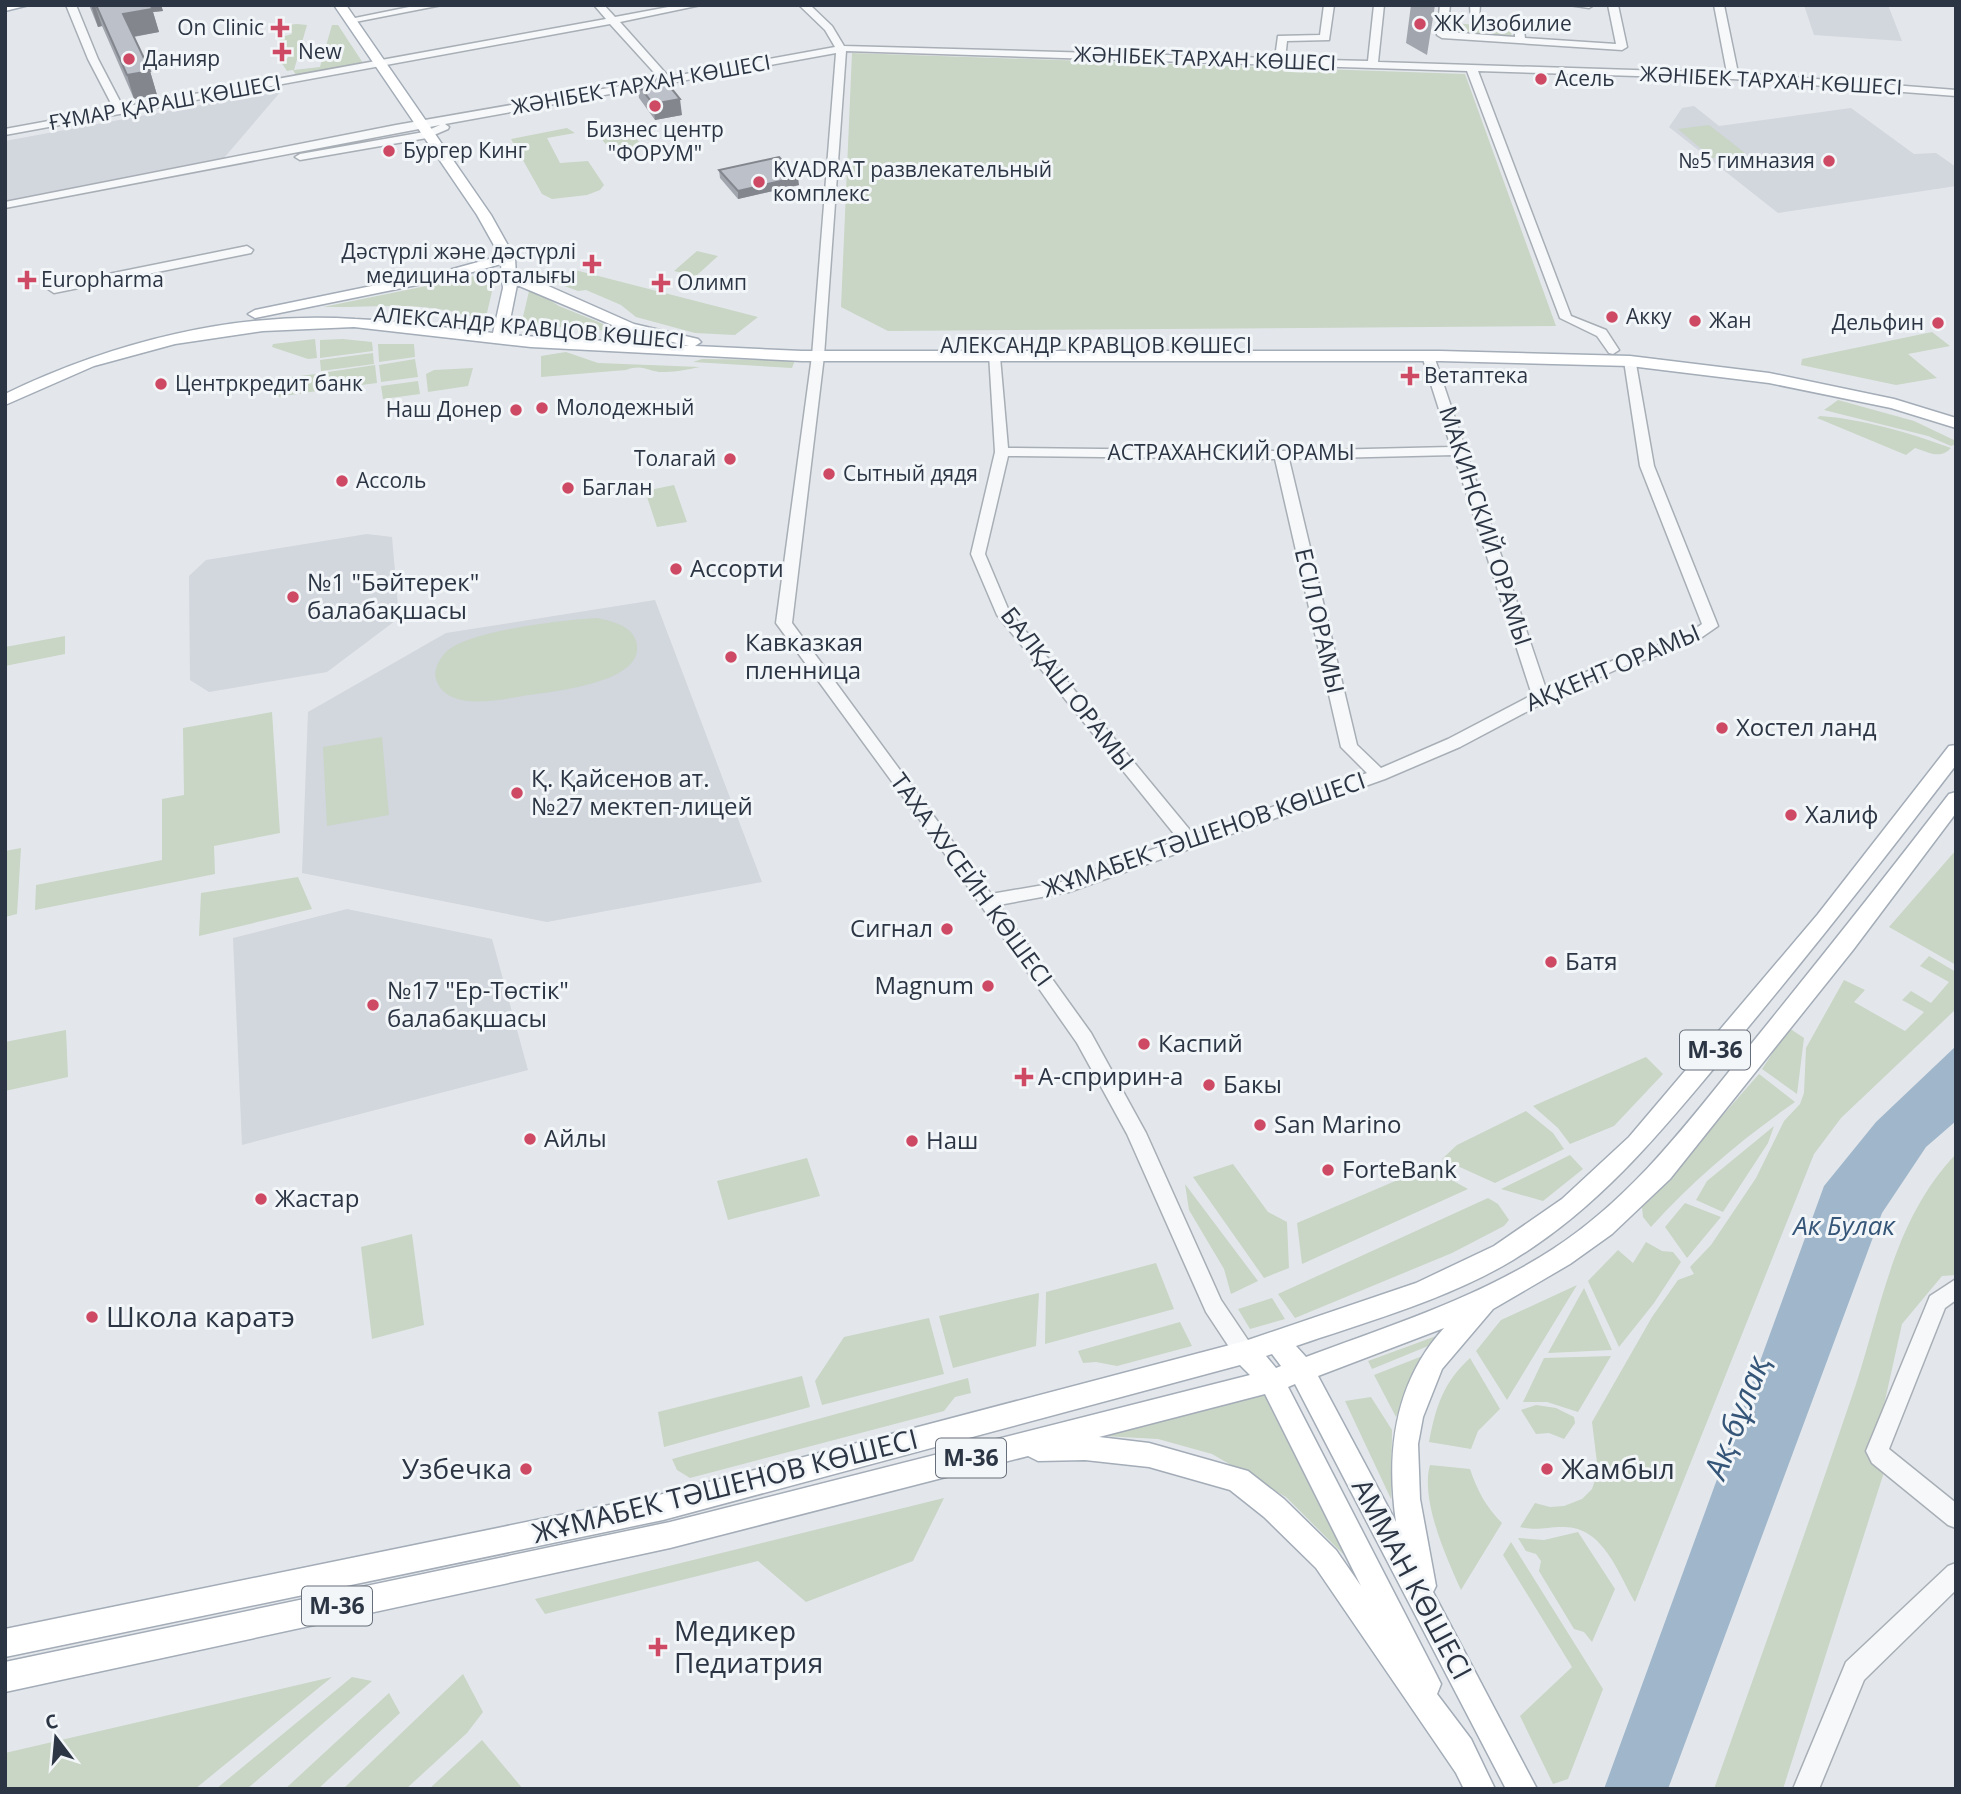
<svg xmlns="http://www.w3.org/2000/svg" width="1961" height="1794" viewBox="0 0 1961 1794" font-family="'Open Sans',sans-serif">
  <rect width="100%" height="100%" fill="#e3e7eb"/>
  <path fill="#d2d6dd" d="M1804,5H1888L1902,41L1814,35Z
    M282,90L224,158L5,202V141Z
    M1694,106L1719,126L1851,108L1914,154L1936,153L1956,167V186L1778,213L1669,127L1682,108Z
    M367,534L392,537L399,618L327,672L209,692L190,680L189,576L206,560Z
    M655,600L762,882L547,922L302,873L308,712L446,633Z
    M347,909L492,939L528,1070L242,1145L233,938Z"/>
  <path fill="#c9d5c5" d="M1454,23L1512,28L1511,39L1452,34Z
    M297,24L307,25L294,70L320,67L332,25H338L363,63L296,75L293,70L287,71L281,62L288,58L278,38L292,34L287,25Z
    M852,53L1465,74L1556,326L888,331L841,307Z
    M1709,125L1745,153L1712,158L1678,129Z
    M567,128L575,133L547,138L560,163L588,161L604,185L600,190L587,195L552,199L542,194L511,139Z
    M616,131H630L644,148L615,155L598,135Z
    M697,251L718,256L696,276L674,271Z
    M551,270L562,277L575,270L758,317L735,335L695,333L636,317L621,305L586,290L578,291L559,284L547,272Z
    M490,273L495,278L487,313C472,319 465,315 450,311C408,302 365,308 323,307Z
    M530,287L559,306L623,332L531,325L522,321Z
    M1932,332L1950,346L1908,354L1937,378L1896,385L1801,365L1802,359Z
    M315,339L317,358L308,359L272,347L273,344Z
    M343,339L372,342L373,351L320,358V340Z
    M378,344H414L415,357L379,362Z
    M566,352L598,363L700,367C689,369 677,372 665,372C649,373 644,363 626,370L541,377V356Z
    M373,353L374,364L321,371L320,360Z
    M415,359L418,377L381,382L379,365Z
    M702,359L795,360L792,368L693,362Z
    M375,365L377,383L322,390L321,373Z
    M473,368L468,386L428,392L426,374L434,370Z
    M316,374L317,391L277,397L276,379Z
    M418,381L420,394L383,399L381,386Z
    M1838,400L1914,421L1956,441V444L1951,446L1928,436L1824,410Z
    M1820,416C1863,419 1910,433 1951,448C1940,460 1928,452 1915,448L1906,455L1817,418Z
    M674,485L687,522L657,527L645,491Z
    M597,618C611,621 631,625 636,641C649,684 548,692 523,696C498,700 446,712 436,679C433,669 440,658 447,651C471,630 564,620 597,618Z
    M65,636V654L5,666V647Z
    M272,712L280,833L214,846L215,874L35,910L36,885L162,860V799L184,795L183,728Z
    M382,737L389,815L327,826L323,747Z
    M21,848L17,914L5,917V851Z
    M1956,850V965L1889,927Z
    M298,877L312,909L199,936L201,893Z
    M1929,956L1956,972V1009L1841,1118L1814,1154L1635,1602C1618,1573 1603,1526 1563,1527C1545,1527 1538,1531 1520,1527L1535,1503L1550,1507L1564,1506L1582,1499L1592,1489L1598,1471L1592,1422L1652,1317L1678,1280L1694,1274L1690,1267L1711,1245L1756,1178L1784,1121L1800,1104L1804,1093L1806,1048L1844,980L1865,990L1854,1002L1905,1031L1924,1012L1902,1000L1911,991L1931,1003L1949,982L1920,966Z
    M1789,1028L1804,1038L1797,1094L1762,1069Z
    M66,1030L68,1077L5,1091V1042Z
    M1646,1057L1663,1074L1614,1126L1570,1144L1558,1128L1533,1106Z
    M1759,1074L1795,1102C1742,1139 1694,1179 1651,1227L1643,1217L1642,1207Z
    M1526,1111L1553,1133L1564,1149L1495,1183L1442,1159L1457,1145Z
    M1774,1126L1768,1143L1723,1212L1696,1200L1707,1181Z
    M1956,1154V1275L1942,1276L1902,1324L1872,1459L1885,1469L1783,1789H1714C1760,1659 1807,1529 1851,1399C1881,1314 1891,1222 1956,1154Z
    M1570,1155L1583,1169L1543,1201L1501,1189Z
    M807,1158L820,1196L728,1220L717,1181Z
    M1233,1164L1268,1212L1287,1222L1289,1268L1264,1278L1193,1177Z
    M1428,1167L1468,1189L1302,1264L1297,1223Z
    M1185,1184L1258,1281L1231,1294L1224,1269L1189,1210Z
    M1488,1198L1498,1204L1509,1220L1504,1226L1452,1253L1295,1318L1278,1294Z
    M1685,1203L1721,1217L1687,1258L1665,1227Z
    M412,1234L424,1325L372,1339L361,1247Z
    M1646,1242L1662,1251L1673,1252L1681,1262L1654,1303L1619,1347L1588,1281L1618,1250L1633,1263Z
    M1156,1263L1174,1309L1045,1344L1046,1292Z
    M1577,1285L1507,1400L1476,1351L1501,1320Z
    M1584,1288L1612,1350L1548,1353Z
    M1039,1293L1036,1346L953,1368L939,1316Z
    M1272,1298L1285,1319L1250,1329L1238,1309Z
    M929,1318L944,1374L822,1405L815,1381L844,1337Z
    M1180,1322L1192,1346L1117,1366L1096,1362L1083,1363L1078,1351Z
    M1439,1335L1433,1344L1372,1369L1368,1361Z
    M1425,1355L1396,1417L1374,1375Z
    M1611,1356L1578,1412L1547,1402H1523L1544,1358Z
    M1470,1358L1500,1409L1478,1431L1471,1449L1429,1442C1436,1406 1443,1383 1470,1358Z
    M802,1376L810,1407L664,1447L658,1412Z
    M968,1378L971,1393L955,1397L944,1411L690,1478L677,1470L672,1459Z
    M1266,1394L1345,1556L1286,1497L1212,1454L1158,1439L1104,1436Z
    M1371,1397L1392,1430L1391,1499L1345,1401Z
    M1536,1405L1556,1408L1574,1417L1575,1423L1564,1439L1549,1433L1536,1434L1521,1410Z
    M1430,1465L1470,1469C1477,1490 1486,1507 1502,1523L1461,1590C1447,1559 1420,1500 1430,1465Z
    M944,1498L913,1561L806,1602L758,1561L545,1614L535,1599Z
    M1578,1532L1615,1589L1592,1642L1584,1632L1574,1629L1539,1571L1541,1561L1536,1554L1526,1551L1518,1538L1544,1540Z
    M1511,1542L1603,1689L1568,1779L1553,1784L1520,1716L1572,1667L1503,1555Z
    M463,1674L483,1712L467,1733L406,1789H343Z
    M332,1677L195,1789H5V1753Z
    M352,1677L372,1681L247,1789H216Z
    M389,1693L400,1713L318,1789H285Z
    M482,1740L523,1789H429Z"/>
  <path fill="#9fb6cb" d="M1956,1046V1121L1926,1147L1882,1213L1668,1789H1604L1824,1186L1876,1122Z"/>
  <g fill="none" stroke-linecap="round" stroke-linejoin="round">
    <g stroke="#a8aeb6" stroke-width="3">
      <path id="minor" d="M66,5H76L98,59L123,107L606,19L594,5H604L615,17L679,5H701L620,22L669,77L835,47L825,30L799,5H810L832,26L844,46L1275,58L1278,36L1320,35L1324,5H1334L1329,40L1287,41L1285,59L1368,61L1374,5H1384L1378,62L1727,73L1714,5H1724L1738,73L1956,90V96L1733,79L1478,71L1571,316L1606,330L1619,350L1613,354L1609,353L1597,336L1560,318L1467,71L846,51L824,356L792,623L991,894L1061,882L1179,840L997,615L971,554L995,452L989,354H999L1000,357L1008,448L1281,451L1451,447L1422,356L1428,352L1433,353L1546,689L1612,661L1685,636L1702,624L1640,466L1624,361L1630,357L1635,358L1654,466L1718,626L1695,642L1622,667L1547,701L1460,747L1385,779L1069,892L999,905L1091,1033L1146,1133L1221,1300L1256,1352L1253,1359L1245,1362L1237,1359L1206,1312L1127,1134L1077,1043L947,857L776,623L812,356L836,53L445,124L449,127L448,129L427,138L300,160L295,157L300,154L424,132L440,125L5,208V202L396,125L660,79L610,24L5,135V129L114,109L88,59ZM1454,455L1532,695L1448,739L1381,768L1357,745L1289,459ZM1008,456L1275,459L1341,747L1367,773L1194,835L1009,611L985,554Z
        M419,5H442L350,23L345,20Z
        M1440,5H1450L1447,32L1515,37V28L1471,23L1470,5H1480L1479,18L1523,23L1525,38L1616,44L1608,5H1618L1627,47L1622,50L1442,38L1437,35Z
        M1569,5H1594L1589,8Z
        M247,246L253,250L251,253L54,293L48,289L54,285Z
        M1956,1279V1300L1945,1308L1889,1449L1956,1503V1528L1948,1525L1872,1463L1866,1451L1930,1296Z
        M1956,1563V1590L1864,1680L1819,1789H1793L1846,1662L1948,1566Z"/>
    </g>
    <g stroke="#a3acb7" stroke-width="3">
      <path id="major" d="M5,5H29L5,11Z
        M334,5H346L491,215L515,258L516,276L537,281L634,324L698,339L701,342L695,346L802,351H1440L1630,356L1769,373L1894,399L1956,418V428L1891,408L1769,383L1630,366L1440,361H802L531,347L354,327L263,331L175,344L94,366L5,405V394C113,342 235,311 355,319C401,321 447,328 493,333L503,288L501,264L451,278L255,318L248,314L255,310L449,270L500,256L477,215ZM517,285L624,330L689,346L507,335Z
        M1956,745V765C1884,859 1811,952 1735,1043C1668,1123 1604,1205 1513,1260C1446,1300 1369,1321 1296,1346L1306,1357C1391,1325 1476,1299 1553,1249C1634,1196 1688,1122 1748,1048C1816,964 1883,880 1949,794L1956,792V813L1853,950L1670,1179L1612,1234L1570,1264L1493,1309L1442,1369L1423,1417L1418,1444L1420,1499L1436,1586L1433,1592L1537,1789H1506L1295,1384L1288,1387L1436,1674L1441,1684L1437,1694L1471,1739L1495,1789H1464L1456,1773L1316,1568L1264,1517L1230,1490L1149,1467L1085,1460L1038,1461L1028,1456L670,1548L5,1692V1662L670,1522L1250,1375L1240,1365L663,1520L5,1657V1629L663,1494L1245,1341L1416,1283L1494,1246L1562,1199L1629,1137L1818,914L1949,746ZM1444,1328C1394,1383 1386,1452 1396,1522L1318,1376ZM1272,1354L1281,1366L1276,1368L1266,1356ZM1265,1394L1361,1586L1336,1550L1284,1499L1248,1471L1149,1443L1099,1437Z"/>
    </g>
    <use href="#minor" fill="#f6f8f9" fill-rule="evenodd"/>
    <use href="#major" fill="#fff" fill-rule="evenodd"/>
  </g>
  <path fill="#a1a5ad" d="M89,5H161L163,11L153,12L159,32L134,37L150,71L157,95L134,99L102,26L98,27Z
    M1411,5H1435L1427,55L1406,43Z
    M637,83L682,115L655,120L639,98Z
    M719,170L799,185L738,199L720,178Z"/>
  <path fill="#83868d" d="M91,5H95L102,26L98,27Z
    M150,5H161L163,11L153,12L159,32L131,37L123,14Z
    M150,71L157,95L134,99L127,75Z
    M680,99L682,115L655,120L653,104Z
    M798,177L799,185L738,199V191Z"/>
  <path fill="#bbc0c9" stroke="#83868d" stroke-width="2" d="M96,5H151L152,9L123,14L150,71L127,75Z
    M663,78L680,99L653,104L637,83Z
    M779,157L798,177L738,191L719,170Z"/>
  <g fill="#ce4a64" stroke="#f3f6f8" stroke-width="2.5">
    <circle cx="1420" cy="24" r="7"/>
    <path d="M276.5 17.5h7v7h7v7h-7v7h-7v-7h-7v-7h7z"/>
    <path d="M278.5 41.5h7v7h7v7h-7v7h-7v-7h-7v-7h7z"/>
    <circle cx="129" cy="59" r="7"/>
    <circle cx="1541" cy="79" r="7"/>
    <circle cx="655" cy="106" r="7"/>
    <circle cx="389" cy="151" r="7"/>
    <circle cx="1829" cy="161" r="7"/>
    <circle cx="759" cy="182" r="7"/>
    <path d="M588.5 253.5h7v7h7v7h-7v7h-7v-7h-7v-7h7z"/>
    <path d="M23.5 269.5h7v7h7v7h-7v7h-7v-7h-7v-7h7z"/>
    <path d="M657.5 272.5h7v7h7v7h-7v7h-7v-7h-7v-7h7z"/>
    <circle cx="1612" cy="317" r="7"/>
    <circle cx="1695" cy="321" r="7"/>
    <circle cx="1938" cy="323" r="7"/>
    <path d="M1406.5 365.5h7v7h7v7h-7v7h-7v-7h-7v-7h7z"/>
    <circle cx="161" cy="384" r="7"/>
    <circle cx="542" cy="408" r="7"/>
    <circle cx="516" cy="410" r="7"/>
    <circle cx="730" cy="459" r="7"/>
    <circle cx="829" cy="474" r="7"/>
    <circle cx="342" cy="481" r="7"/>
    <circle cx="568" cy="488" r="7"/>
    <circle cx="676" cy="569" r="7"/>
    <circle cx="293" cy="597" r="7"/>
    <circle cx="731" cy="657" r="7"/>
    <circle cx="1722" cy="728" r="7"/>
    <circle cx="517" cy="793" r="7"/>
    <circle cx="1791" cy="815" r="7"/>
    <circle cx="947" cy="929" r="7"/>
    <circle cx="1551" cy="962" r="7"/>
    <circle cx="988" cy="986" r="7"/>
    <circle cx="373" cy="1005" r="7"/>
    <circle cx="1144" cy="1044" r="7"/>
    <path d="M1020.5 1066.5h7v7h7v7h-7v7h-7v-7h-7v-7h7z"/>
    <circle cx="1209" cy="1085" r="7"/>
    <circle cx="1260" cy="1125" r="7"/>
    <circle cx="530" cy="1139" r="7"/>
    <circle cx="912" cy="1141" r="7"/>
    <circle cx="1328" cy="1170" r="7"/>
    <circle cx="261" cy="1199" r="7"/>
    <circle cx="92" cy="1317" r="7"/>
    <circle cx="526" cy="1469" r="7"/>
    <circle cx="1547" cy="1469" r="7"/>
    <path d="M654.5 1636.5h7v7h7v7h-7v7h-7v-7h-7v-7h7z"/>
  </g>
  <g text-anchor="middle" stroke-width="6" stroke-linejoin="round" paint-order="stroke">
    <g font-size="21" fill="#2b3544" stroke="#f3f6f8" text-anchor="start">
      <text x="1434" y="31">ЖК Изобилие</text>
      <text x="264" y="35" text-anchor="end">On Clinic</text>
      <text x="298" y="59">New</text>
      <text x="143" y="66">Данияр</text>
      <text x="1555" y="86">Асель</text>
      <text x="655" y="137" text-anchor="middle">Бизнес центр<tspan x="655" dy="24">"ФОРУМ"</tspan></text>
      <text x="403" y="158">Бургер Кинг</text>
      <text x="1815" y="168" text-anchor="end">№5 гимназия</text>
      <text x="773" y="177">KVADRAT развлекательный<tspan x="773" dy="24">комплекс</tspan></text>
      <text x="576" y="259" text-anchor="end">Дәстүрлі және дәстүрлі<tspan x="576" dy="24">медицина орталығы</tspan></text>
      <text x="41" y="287">Europharma</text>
      <text x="677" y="290">Олимп</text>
      <text x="1626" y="324">Акку</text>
      <text x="1709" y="328">Жан</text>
      <text x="1924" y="330" text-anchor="end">Дельфин</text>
      <text x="1424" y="383">Ветаптека</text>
      <text x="175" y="391">Центркредит банк</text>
      <text x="556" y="415">Молодежный</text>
      <text x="502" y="417" text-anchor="end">Наш Донер</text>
      <text x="716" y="466" text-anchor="end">Толагай</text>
      <text x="843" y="481">Сытный дядя</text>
      <text x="356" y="488">Ассоль</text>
      <text x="582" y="495">Баглан</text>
    </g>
    <g font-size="21" fill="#2b3544" stroke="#f3f6f8">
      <text transform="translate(1205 59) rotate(2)" y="7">ЖӘНІБЕК ТАРХАН КӨШЕСІ</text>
      <text transform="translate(1771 81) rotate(3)" y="7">ЖӘНІБЕК ТАРХАН КӨШЕСІ</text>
      <text transform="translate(641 85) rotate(-10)" y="7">ЖӘНІБЕК ТАРХАН КӨШЕСІ</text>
      <text transform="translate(165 103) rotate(-10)" y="7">ҒҰМАР ҚАРАШ КӨШЕСІ</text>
      <text transform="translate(529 328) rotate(5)" y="7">АЛЕКСАНДР КРАВЦОВ КӨШЕСІ</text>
      <text x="1096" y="353">АЛЕКСАНДР КРАВЦОВ КӨШЕСІ</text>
      <text x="1231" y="460">АСТРАХАНСКИЙ ОРАМЫ</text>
    </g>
    <g fill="#f3f6f8" stroke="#676f7a" stroke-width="2">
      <rect x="1680" y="1030.5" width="70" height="39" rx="5"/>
      <rect x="936" y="1438.5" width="70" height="39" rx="5"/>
      <rect x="302" y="1586.5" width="70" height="39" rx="5"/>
    </g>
    <g font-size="23" font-weight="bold" fill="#2b3544">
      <text x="1715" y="1058">M-36</text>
      <text x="971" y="1466">M-36</text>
      <text x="337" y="1614">M-36</text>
    </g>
    <g font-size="24" fill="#2b3544" stroke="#f3f6f8">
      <text transform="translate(1485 526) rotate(72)" y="8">МАКИНСКИЙ ОРАМЫ</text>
      <text transform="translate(1319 621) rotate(77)" y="8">ЕСІЛ ОРАМЫ</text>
      <text transform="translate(1613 668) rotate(-23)" y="8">АҚКЕНТ ОРАМЫ</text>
      <text transform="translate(1067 689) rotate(52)" y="8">БАЛҚАШ ОРАМЫ</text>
      <text transform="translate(1204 835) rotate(-19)" y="8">ЖҰМАБЕК ТӘШЕНОВ КӨШЕСІ</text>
      <text transform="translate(971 880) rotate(54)" y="8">ТАХА ХУСЕЙН КӨШЕСІ</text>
    </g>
    <g font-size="24" fill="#2b3544" stroke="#f3f6f8" text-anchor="start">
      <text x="690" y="577">Ассорти</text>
      <text x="307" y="591">№1 "Бәйтерек"<tspan x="307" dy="28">балабақшасы</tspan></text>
      <text x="745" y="651">Кавказкая<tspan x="745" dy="28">пленница</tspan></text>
      <text x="1736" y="736">Хостел ланд</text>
      <text x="531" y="787">Қ. Қайсенов ат.<tspan x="531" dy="28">№27 мектеп-лицей</tspan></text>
      <text x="1805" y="823">Халиф</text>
      <text x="933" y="937" text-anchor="end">Сигнал</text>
      <text x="1565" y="970">Батя</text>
      <text x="974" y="994" text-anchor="end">Magnum</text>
      <text x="387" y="999">№17 "Ер-Төстік"<tspan x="387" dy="28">балабақшасы</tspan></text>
      <text x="1158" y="1052">Каспий</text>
      <text x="1038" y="1085">А-спририн-а</text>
      <text x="1223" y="1093">Бакы</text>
      <text x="1274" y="1133">San Marino</text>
      <text x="544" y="1147">Айлы</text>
      <text x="926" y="1149">Наш</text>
      <text x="1342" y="1178">ForteBank</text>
      <text x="275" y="1207">Жастар</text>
    </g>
    <g font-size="26" font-style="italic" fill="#355678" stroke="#f3f6f8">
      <text x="1844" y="1235">Ак Булак</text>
    </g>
    <g font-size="28" fill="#2b3544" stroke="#f3f6f8" text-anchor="start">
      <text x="106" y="1327">Школа каратэ</text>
      <text x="512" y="1479" text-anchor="end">Узбечка</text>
      <text x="1561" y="1479">Жамбыл</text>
      <text x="674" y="1641">Медикер<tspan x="674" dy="32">Педиатрия</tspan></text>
    </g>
    <g font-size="28" fill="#2b3544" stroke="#f3f6f8">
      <text transform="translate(725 1486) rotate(-14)" y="10">ЖҰМАБЕК ТӘШЕНОВ КӨШЕСІ</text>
      <text transform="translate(1412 1579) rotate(62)" y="10">АММАН КӨШЕСІ</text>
    </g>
    <g font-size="32" font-style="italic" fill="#355678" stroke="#f3f6f8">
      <text transform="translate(1737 1417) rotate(-69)" y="11">Ақ-бұлақ</text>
    </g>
  </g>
  <rect width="1961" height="1794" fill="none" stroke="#2b3544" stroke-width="14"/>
  <g transform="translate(56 1738) rotate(344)" stroke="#f3f6f8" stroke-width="5" paint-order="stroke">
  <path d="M0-5L12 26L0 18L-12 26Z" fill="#2b3544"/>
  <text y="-10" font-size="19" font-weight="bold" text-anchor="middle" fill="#2b3544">С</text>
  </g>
</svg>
